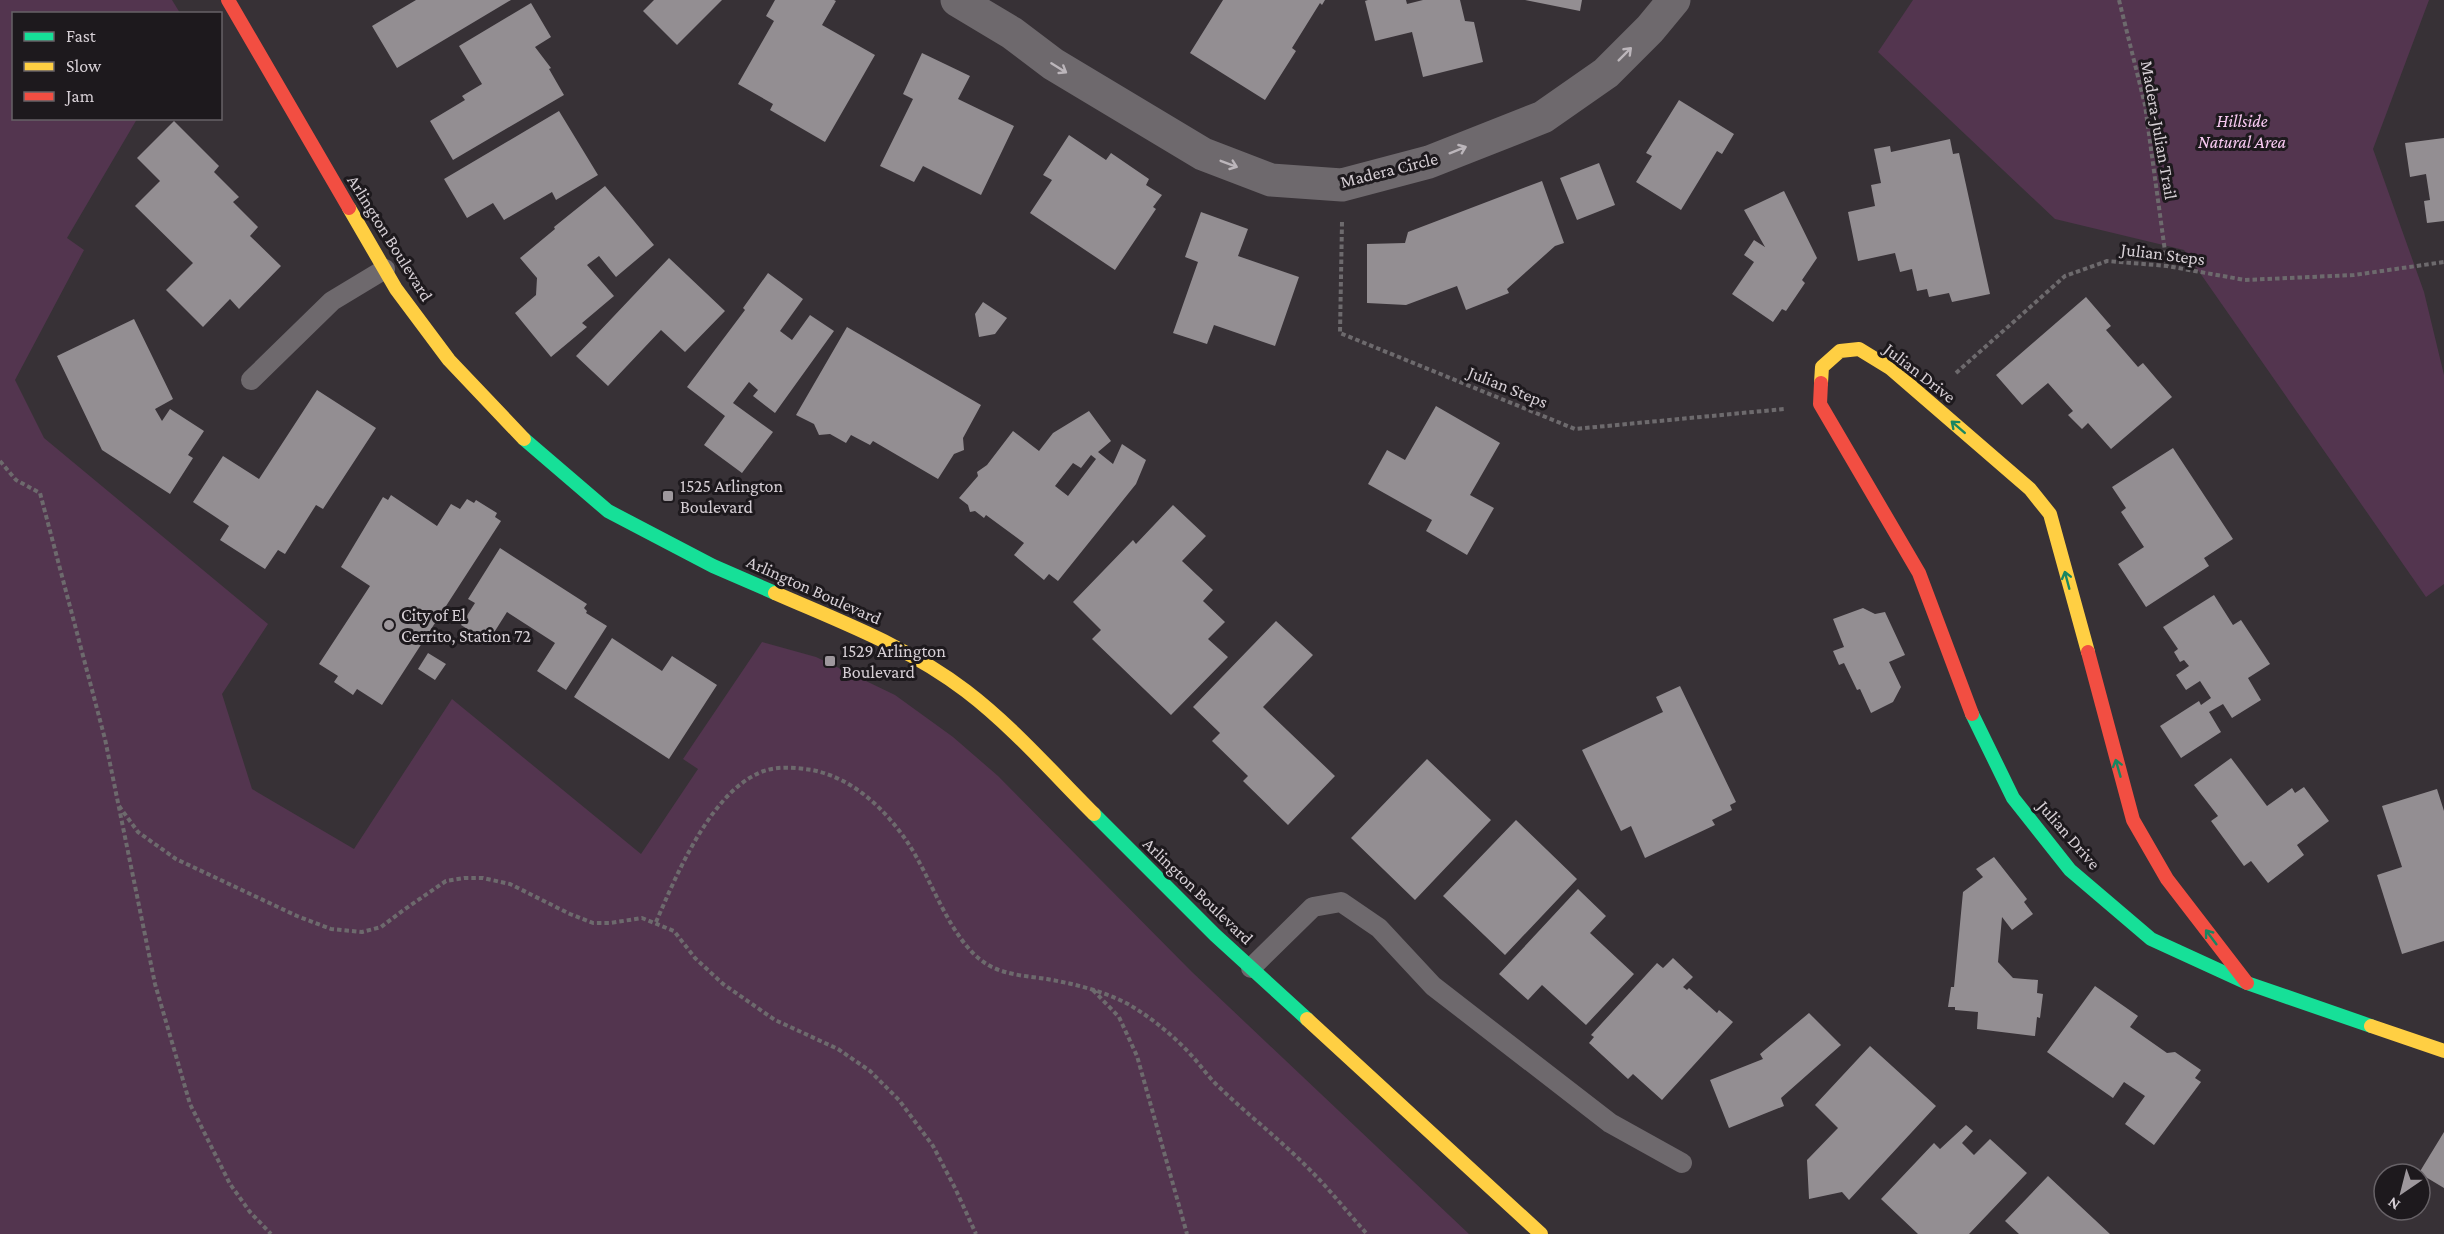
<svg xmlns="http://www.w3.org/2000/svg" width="2444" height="1234" viewBox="0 0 2444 1234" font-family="'Crimson Pro',serif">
  <rect width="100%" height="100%" fill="#373136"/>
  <path fill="#53354f" d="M0,0H172L180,13L14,14V118L137,119L67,238L84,250L15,380L44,438L268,624L222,694L252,789L354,849L452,699L641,854L698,769L683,759L762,642L816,657L895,695L953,737L998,776L1192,972L1469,1234H0Z
    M1913,0H2429L2373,149L2424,292L2444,375V584L2426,597L2184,250L2055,219L1878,52Z"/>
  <path fill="#938e92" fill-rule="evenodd" d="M416,0H511L397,68L372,26Z
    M654,0H722L677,45L643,11Z
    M775,0H834L836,1L822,25L875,55L825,142L770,110L773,104L738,84L774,21L766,16Z
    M1223,0H1325L1322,5L1320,3L1292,48L1296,51L1265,100L1190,53Z
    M1368,0H1406L1407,4L1423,0H1460L1465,21L1474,22L1483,62L1423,77L1412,32L1375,41L1365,1Z
    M1525,0H1582L1580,11Z
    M531,3L551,37L535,47L551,68L549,69L564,95L453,160L430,121L465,100L462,96L482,84L459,46Z
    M922,53L970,76L958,99L1014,126L981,195L923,166L914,182L880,166L913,99L903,94Z
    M1679,100L1734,134L1722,154L1717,151L1681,210L1636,182L1652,156L1646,153Z
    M559,111L598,175L556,200L552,192L504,220L493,203L467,218L444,179Z
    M174,121L219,166L214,172L239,197L233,202L258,227L250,236L281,266L239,309L230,299L203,327L166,290L193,263L135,206L160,181L137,158Z
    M1069,135L1106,160L1111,153L1149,179L1146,185L1162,195L1153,207L1156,209L1115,270L1030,213L1052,180L1043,175Z
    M2444,138V221L2427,223L2424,201L2430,200L2426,174L2410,177L2405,143Z
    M1950,139L1953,154L1959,153L1990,294L1952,302L1949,293L1929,297L1927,289L1917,291L1912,269L1900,272L1895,253L1858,261L1848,212L1875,206L1871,185L1881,183L1874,149L1890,146L1891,152Z
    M1599,163L1615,205L1577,220L1560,178Z
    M1542,181L1564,243L1555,246L1507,289L1509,293L1466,310L1457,286L1406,305L1367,303V244L1405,243L1408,232Z
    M605,186L654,245L616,277L599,256L587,265L614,296L582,323L587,327L551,357L515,313L536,295L537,278L520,258L555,229L554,227Z
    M1784,191L1817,258L1802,280L1805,283L1786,311L1782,309L1773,322L1732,294L1754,262L1744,255L1754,240L1765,247L1744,210Z
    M1201,212L1248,229L1238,256L1299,277L1275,346L1214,325L1207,344L1173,333L1198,262L1185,257Z
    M669,258L725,311L685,352L661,330L608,386L576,356Z
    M768,273L803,299L780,331L792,340L810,315L834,331L775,413L753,396L758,390L749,382L733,403L773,432L742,473L704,445L725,416L687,387L745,310L743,308Z
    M2086,297L2111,326L2106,330L2138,367L2143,363L2172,397L2111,449L2088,423L2082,429L2068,415L2073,411L2048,383L2022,405L1996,375Z
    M983,302L1007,318L995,334L979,337L975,314Z
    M134,319L173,399L155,409L162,421L170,409L204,431L188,455L193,458L170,494L102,450L57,356Z
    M847,327L981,405L963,438L964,450L954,454L938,479L873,441L870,445L851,435L846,443L830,434L819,435L814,424L796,415Z
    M317,390L376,428L323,509L316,505L285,554L278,550L265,569L220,540L229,526L193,502L223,456L259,479Z
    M1436,406L1500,443L1470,495L1494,508L1467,555L1426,531L1432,520L1368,484L1387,450L1405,460Z
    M1089,411L1111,441L1098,452L1113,464L1122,444L1146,460L1136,484L1058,581L1049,574L1044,580L1014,555L1024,543L986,515L984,518L975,511L970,512L968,505L959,498L978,476L977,472L987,465L1013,431L1039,451L1053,433ZM1091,455L1096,459L1068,496L1055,486L1073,463L1081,468Z
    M2173,448L2233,539L2204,558L2209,566L2146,607L2118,564L2144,547L2121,512L2126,508L2112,487Z
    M391,495L437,526L451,504L460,509L467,499L474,503L476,500L497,513L495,517L501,521L382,705L357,689L353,695L334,682L338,676L319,664L370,586L341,567L383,497L388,500Z
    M1173,505L1206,536L1182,561L1213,590L1203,601L1225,622L1208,639L1228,657L1171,715L1092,639L1101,630L1073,602L1133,540L1136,544Z
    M500,548L587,604L584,608L587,611L586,613L607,626L566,690L537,671L555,643L507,612L488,642L461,625L475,603L468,599Z
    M2214,595L2233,625L2241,620L2270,664L2248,678L2261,700L2232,718L2223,704L2209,712L2221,732L2181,758L2160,726L2199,701L2201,705L2211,698L2200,681L2186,690L2176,675L2189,666L2184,660L2180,662L2174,652L2178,649L2163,627Z
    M1863,608L1875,614L1885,612L1905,655L1889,662L1901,687L1893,702L1871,713L1860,689L1857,690L1844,663L1839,665L1833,651L1844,647L1833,619Z
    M1276,621L1313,655L1263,707L1335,776L1288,825L1243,781L1248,776L1212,741L1220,733L1193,707Z
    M612,638L662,671L672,656L717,685L669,759L574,697Z
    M428,653L446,664L435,680L418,669Z
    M1680,686L1736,802L1730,805L1732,810L1712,820L1715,825L1645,858L1631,826L1621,831L1582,750L1663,712L1656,697Z
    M2231,758L2267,806L2292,788L2295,793L2304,787L2329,821L2297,845L2304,855L2268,883L2251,861L2244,866L2211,821L2218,816L2194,785Z
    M1427,759L1491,820L1415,900L1351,838Z
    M2437,789L2444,811V941L2402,954L2377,875L2402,867L2382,806Z
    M1516,820L1577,879L1505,955L1443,896Z
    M1994,857L2027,899L2024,902L2033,914L2012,930L2002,917L1998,962L2013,978L2038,980L2037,993L2043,994L2040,1018L2037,1017L2035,1036L1977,1029L1978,1012L1955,1010V1007H1948L1951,987H1954L1963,892L1983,877L1976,869Z
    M1578,889L1606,916L1590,933L1634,974L1586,1025L1542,985L1528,1000L1499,974Z
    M1673,958L1693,977L1683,987L1687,990L1689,988L1717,1013L1719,1010L1733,1022L1662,1100L1633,1074L1628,1079L1589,1043L1594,1037L1591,1035L1657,963L1663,968Z
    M2095,986L2138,1016L2130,1027L2167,1053L2175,1052L2201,1070L2195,1078L2201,1082L2154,1145L2125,1124L2145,1096L2124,1082L2113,1098L2047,1052Z
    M1809,1013L1841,1045L1781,1098L1784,1106L1729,1128L1710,1080L1763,1059L1760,1054Z
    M1870,1046L1936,1106L1849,1200L1842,1192L1809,1199L1807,1160L1838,1128L1815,1105Z
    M1966,1125L1973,1131L1962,1143L1974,1155L1990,1139L2027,1173L1969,1234H1918L1881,1199L1934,1143L1940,1149Z
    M2444,1132V1188L2419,1173Z
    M2048,1176L2110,1234H2019L2005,1221Z"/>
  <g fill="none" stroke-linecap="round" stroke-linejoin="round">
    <path stroke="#6d6a6d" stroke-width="4" stroke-dasharray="4.5 3" stroke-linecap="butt" d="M2119,0L2145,105L2167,266
      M1342,222L1340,333L1575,429L1784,409
      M1956,373L2065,276L2107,261L2167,266L2245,280L2354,275L2444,262
      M0,461L16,480L40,493L105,739L155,984L190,1104L230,1184L250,1212L271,1234
      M119,806L138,832L176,859L297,916L331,929L362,932L381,927L405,909L446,881L464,878H483L510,884L570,914L593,923H610L642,918L674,931L695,958L723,984L775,1020L838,1049L870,1071L899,1100L933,1146L955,1188L976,1234
      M656,922C677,874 713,786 767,770C781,766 798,768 812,770C853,778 885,809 908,843C932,879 950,940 985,963C1003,975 1027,976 1047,979C1075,984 1103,991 1128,1004C1152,1018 1174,1036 1193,1057C1202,1067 1209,1078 1219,1087C1249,1116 1282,1141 1311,1171C1331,1191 1348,1213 1367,1234
      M1093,990L1119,1017L1137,1056L1187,1234"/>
    <path stroke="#6e696d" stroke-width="20" d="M251,380L332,301L385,269
      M1251,968L1313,907L1341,902L1379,928L1433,986L1610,1123L1682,1163"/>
    <path stroke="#6e696d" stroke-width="33" d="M957,0L1012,33L1053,64L1203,154L1271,180L1342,185L1429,162L1543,117L1606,73L1650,29L1674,0"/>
    <path stroke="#16e098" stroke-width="14" d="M524,439L608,511L713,566L775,593
      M1972,714L2013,798L2070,870L2151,939L2247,983L2371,1026
      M1094,814L1215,935L1307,1019"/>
    <path stroke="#ffcf43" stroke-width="14" d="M349,208L396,289L449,360L524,439
      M1821,383L1822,367L1840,351L1859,349L1890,368L2030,489L2050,514L2088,652
      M775,593C841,622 909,647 966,691C1012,726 1053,773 1094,814
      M1307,1019L1541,1234
      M2371,1026L2444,1051"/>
    <path stroke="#f24e42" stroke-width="14" d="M228,0L349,208
      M1821,383L1820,404L1919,573L1972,714
      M2088,652L2133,820L2167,879L2247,983"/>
  </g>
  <defs><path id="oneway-shaft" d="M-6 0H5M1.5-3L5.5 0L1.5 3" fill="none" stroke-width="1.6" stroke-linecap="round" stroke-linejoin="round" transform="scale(1.5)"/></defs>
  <g stroke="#bcb6bb">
    <use href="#oneway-shaft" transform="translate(1625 54) rotate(-45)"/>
    <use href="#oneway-shaft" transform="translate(1059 68) rotate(32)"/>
    <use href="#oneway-shaft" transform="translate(1458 150) rotate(-22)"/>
    <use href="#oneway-shaft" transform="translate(1229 164) rotate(21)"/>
  </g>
  <g stroke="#198661">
    <use href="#oneway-shaft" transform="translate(1958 427) rotate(-139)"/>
    <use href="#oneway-shaft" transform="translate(2067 580) rotate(-105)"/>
    <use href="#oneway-shaft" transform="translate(2118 768) rotate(-106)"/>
    <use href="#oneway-shaft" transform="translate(2211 937) rotate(-127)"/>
  </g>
  <g fill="#9e989d" stroke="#1d191d" stroke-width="2">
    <rect x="662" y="490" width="12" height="12" rx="3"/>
    <circle cx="389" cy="625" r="6"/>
    <rect x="824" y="655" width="12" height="12" rx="3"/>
  </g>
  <g text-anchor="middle" stroke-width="6" stroke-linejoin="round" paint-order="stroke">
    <g font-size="18" font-style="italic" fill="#f9caf2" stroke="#1d191d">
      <text x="2242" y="127">Hillside<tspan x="2242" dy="21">Natural Area</tspan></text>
    </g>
    <g font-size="18" fill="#d6cfd5" stroke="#1d191d">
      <text transform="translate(2159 130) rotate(80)" y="6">Madera-Julian Trail</text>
      <text transform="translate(1389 170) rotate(-14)" y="6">Madera Circle</text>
      <text transform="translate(390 238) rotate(58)" y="6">Arlington Boulevard</text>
      <text transform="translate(2163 254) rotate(7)" y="6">Julian Steps</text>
      <text transform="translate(1920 373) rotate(38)" y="6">Julian Drive</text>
      <text transform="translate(1508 387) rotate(22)" y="6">Julian Steps</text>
      <text transform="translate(814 590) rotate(24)" y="6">Arlington Boulevard</text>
      <text transform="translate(2069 835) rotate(49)" y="6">Julian Drive</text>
      <text transform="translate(1198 891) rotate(44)" y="6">Arlington Boulevard</text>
    </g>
    <g font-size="18" fill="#d6cfd5" stroke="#1d191d" text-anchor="start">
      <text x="680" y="492">1525 Arlington<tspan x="680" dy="21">Boulevard</tspan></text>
      <text x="401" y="621">City of El<tspan x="401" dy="21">Cerrito, Station 72</tspan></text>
      <text x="842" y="657">1529 Arlington<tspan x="842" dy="21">Boulevard</tspan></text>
    </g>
  </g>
  <rect x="12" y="12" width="210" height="108" fill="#1d191d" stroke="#676267" stroke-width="1.5"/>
  <rect x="24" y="32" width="30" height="9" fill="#16e098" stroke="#676267" stroke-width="1.5"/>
  <text x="66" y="42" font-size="18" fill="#d6cfd5">Fast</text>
  <rect x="24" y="62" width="30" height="9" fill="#ffcf43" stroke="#676267" stroke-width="1.5"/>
  <text x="66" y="72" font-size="18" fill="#d6cfd5">Slow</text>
  <rect x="24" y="92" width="30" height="9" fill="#f24e42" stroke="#676267" stroke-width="1.5"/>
  <text x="66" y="102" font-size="18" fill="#d6cfd5">Jam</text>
  <g transform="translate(2402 1192) rotate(215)"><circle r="28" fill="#1d191d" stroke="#676267" stroke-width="1.5"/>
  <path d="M0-4.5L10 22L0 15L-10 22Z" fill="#9e989d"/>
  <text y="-9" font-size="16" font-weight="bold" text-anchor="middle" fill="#d6cfd5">N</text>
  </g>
</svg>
